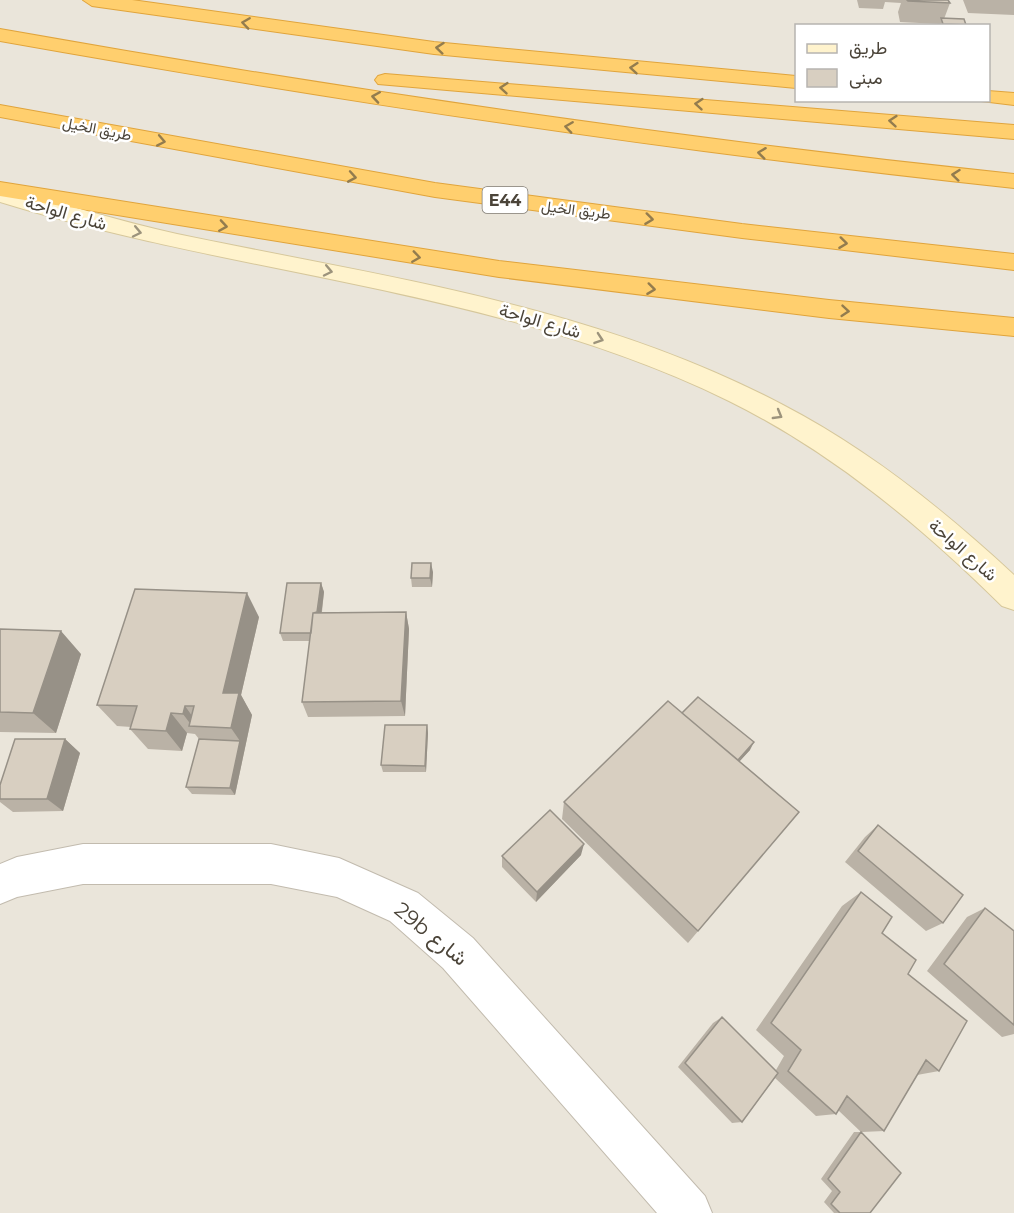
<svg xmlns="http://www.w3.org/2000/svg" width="1014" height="1213" viewBox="0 0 1014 1213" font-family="Montserrat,Vazirmatn,sans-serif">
  <rect width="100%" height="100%" fill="#f6f3ec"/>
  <path fill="#eae5da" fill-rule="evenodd" d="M0,0H1014V1213H0ZM796,26H988V100H796Z"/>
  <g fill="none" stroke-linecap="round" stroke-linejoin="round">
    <g stroke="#c2bbae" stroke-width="2">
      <path id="street" d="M83,844H271L339,858L418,893L473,938L705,1196L712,1213H657L443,968L390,921L337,897L271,884H83L17,897L0,904V864L17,857Z"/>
    </g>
    <g stroke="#d6c79b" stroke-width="2">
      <path id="secondary" d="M0,187C59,202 117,221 177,234C383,277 594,305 783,405C868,449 944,510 1014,575V610L1002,606C921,526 832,452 729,401C500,288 241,277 0,202Z"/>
    </g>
    <g stroke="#e0a43c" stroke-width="2">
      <path id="highway" d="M83,0H132L434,42L796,76V88L434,54L92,6Z
        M0,29C337,89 674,138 1014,174V188C674,152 337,101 0,41Z
        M385,74L1014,125V139L378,84L375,80L378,76Z
        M988,91L1014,93V105L981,101L988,100Z
        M0,105L435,183L742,224L1014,254V270L742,238L435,197L0,117Z
        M0,182L499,261L829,300L1014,318V336L829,318L499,277L0,196Z"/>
    </g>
    <use href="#street" fill="#fff" fill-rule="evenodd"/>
    <use href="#secondary" fill="#fff3cd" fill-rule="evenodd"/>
    <use href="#highway" fill="#ffcf6e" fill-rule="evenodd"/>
  </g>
  <path fill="#bab2a6" d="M857,0H948L950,3L944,19L966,26H938L939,24L900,22L898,12L901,3L885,2L883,9L859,8Z
    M963,0H1014V15L968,13Z
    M433,572L432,587H412L411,578Z
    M321,583L324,592L322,612H406L409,629L405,716L308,717L302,702L310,641H283L280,633Z
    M259,617L241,695L252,715L235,795L192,794L186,787L199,739L195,734L187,733L182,751L148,749L130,729L131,727L117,726L97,705Z
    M0,629L81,654L56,733L0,732Z
    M682,713L750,750L739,761L799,812L688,943L562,819L564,802Z
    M427,725L428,733L426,772H383L381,765Z
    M65,739L80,753L63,811L13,812L0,802V785Z
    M878,825L943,923L926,931L845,862L865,837Z
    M581,855L536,902L502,867V856Z
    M861,892L882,933L908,974L939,1071L917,1075L884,1131L862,1132L870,1213H834L824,1202L832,1191L821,1179L854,1132H861L838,1110L836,1114L816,1116L775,1078L742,1122L732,1123L678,1067L713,1023L722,1017L776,1070L784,1056L756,1030L842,906Z
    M985,908L1014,931V1034L1002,1037L927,971L967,917Z"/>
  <path fill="#979187" d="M431,563L433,572L432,587L430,578Z
    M321,583L324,592L318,641L315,633Z
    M247,593L259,617L241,695L252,715L235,795L230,788L240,741L231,728L223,693Z
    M406,612L409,629L405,716L401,701Z
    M61,631L81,654L56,733L33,713Z
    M185,706L200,727L192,726L183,714Z
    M171,713L187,733L182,751L166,731Z
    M427,725L428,733L426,772L425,766Z
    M65,739L80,753L63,811L47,799Z
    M754,742L750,750L730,772L734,766Z
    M584,844L581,855L536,902L537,892Z"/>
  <path fill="#d8cfc1" stroke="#979187" stroke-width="1.5" d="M907,0H948L950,3L908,1Z
    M941,18L964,19L966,25L943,24Z
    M412,563H431L430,578H411Z
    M287,583H321L317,612L313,613L311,633H280Z
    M135,589L247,593L223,693H239L231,728L189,726L194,706H185L183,714L171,713L166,731L130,729L137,706L97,705Z
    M406,612L401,701L302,702L313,613Z
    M0,629L61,631L33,713L0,712Z
    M698,697L754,742L738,760L682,713Z
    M668,701L799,812L698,931L564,802Z
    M385,725H427L425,766L381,765Z
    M15,739H65L47,799H0V785Z
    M199,739L240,741L230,788L186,787Z
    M550,810L584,844L537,892L502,856Z
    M878,825L963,895L943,923L858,851Z
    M861,892L892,917L882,933L916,960L908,974L967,1021L939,1071L926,1060L884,1131L847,1096L836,1114L788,1071L801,1050L771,1023Z
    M985,908L1014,931V1025L944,964Z
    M722,1017L778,1073L742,1122L685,1063Z
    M861,1132L901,1173L870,1213H840L831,1204L840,1192L828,1179Z"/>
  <defs><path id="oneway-chevron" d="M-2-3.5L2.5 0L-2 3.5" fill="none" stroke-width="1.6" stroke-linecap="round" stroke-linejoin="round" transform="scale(1.5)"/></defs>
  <g stroke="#937c4e">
    <use href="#oneway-chevron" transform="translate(246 23) rotate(-172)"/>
    <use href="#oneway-chevron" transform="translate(440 48) rotate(-174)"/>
    <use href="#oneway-chevron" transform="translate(634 68) rotate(-175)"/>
    <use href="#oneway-chevron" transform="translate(504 88) rotate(-175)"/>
    <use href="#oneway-chevron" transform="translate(376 97) rotate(-171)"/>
    <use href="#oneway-chevron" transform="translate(699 104) rotate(-175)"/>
    <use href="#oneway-chevron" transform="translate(893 121) rotate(-175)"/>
    <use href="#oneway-chevron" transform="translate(569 127) rotate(-172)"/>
    <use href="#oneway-chevron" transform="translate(161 141) rotate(11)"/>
    <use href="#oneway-chevron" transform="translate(762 153) rotate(-173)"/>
    <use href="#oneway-chevron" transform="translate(956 175) rotate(-174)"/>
    <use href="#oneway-chevron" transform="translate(352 177) rotate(10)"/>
    <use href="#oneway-chevron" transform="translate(649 219) rotate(7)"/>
    <use href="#oneway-chevron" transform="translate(223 226) rotate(9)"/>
    <use href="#oneway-chevron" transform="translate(843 243) rotate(7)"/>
    <use href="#oneway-chevron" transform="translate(416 257) rotate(8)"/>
    <use href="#oneway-chevron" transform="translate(651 289) rotate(7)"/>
    <use href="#oneway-chevron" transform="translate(845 311) rotate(5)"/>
  </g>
  <g stroke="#9c937c">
    <use href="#oneway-chevron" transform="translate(137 232) rotate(12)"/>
    <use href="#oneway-chevron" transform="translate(328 271) rotate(12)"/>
    <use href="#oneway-chevron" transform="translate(599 339) rotate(19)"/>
    <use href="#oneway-chevron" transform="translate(778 415) rotate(30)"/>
  </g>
  <g text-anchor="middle" stroke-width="5" stroke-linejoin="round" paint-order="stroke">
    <g font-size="15" fill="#4b4439" stroke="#fff">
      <text transform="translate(97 129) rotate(11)" y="5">طريق الخيل</text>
      <text transform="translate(576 210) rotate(7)" y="5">طريق الخيل</text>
    </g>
    <rect fill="#fff" stroke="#817c74" stroke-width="1.5" x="482.5" y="187" width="45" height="26" rx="4.5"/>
    <g font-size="16" font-weight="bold" fill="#4b4439">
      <text x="505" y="206">E44</text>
    </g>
    <g font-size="18" fill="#4b4439" stroke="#fff">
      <text transform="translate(66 213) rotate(16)" y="6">شارع الواحة</text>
      <text transform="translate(540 321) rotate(16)" y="6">شارع الواحة</text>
      <text transform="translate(963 550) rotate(41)" y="6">شارع الواحة</text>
    </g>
    <g font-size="21" fill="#4b4439" stroke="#fff">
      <text transform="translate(431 934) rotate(39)" y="7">29b شارع</text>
    </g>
  </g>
  <rect x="795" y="24" width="195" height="78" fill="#ffffff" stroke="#b7b4b0" stroke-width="1.5"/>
  <rect x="807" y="44" width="30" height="9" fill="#fff3cd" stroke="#b7b4b0" stroke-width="1.5"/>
  <text x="849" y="54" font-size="18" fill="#4b4439">طريق</text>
  <rect x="807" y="69" width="30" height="18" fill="#d8cfc1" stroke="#b7b4b0" stroke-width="1.5"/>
  <text x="849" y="84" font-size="18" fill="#4b4439">مبنى</text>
</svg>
